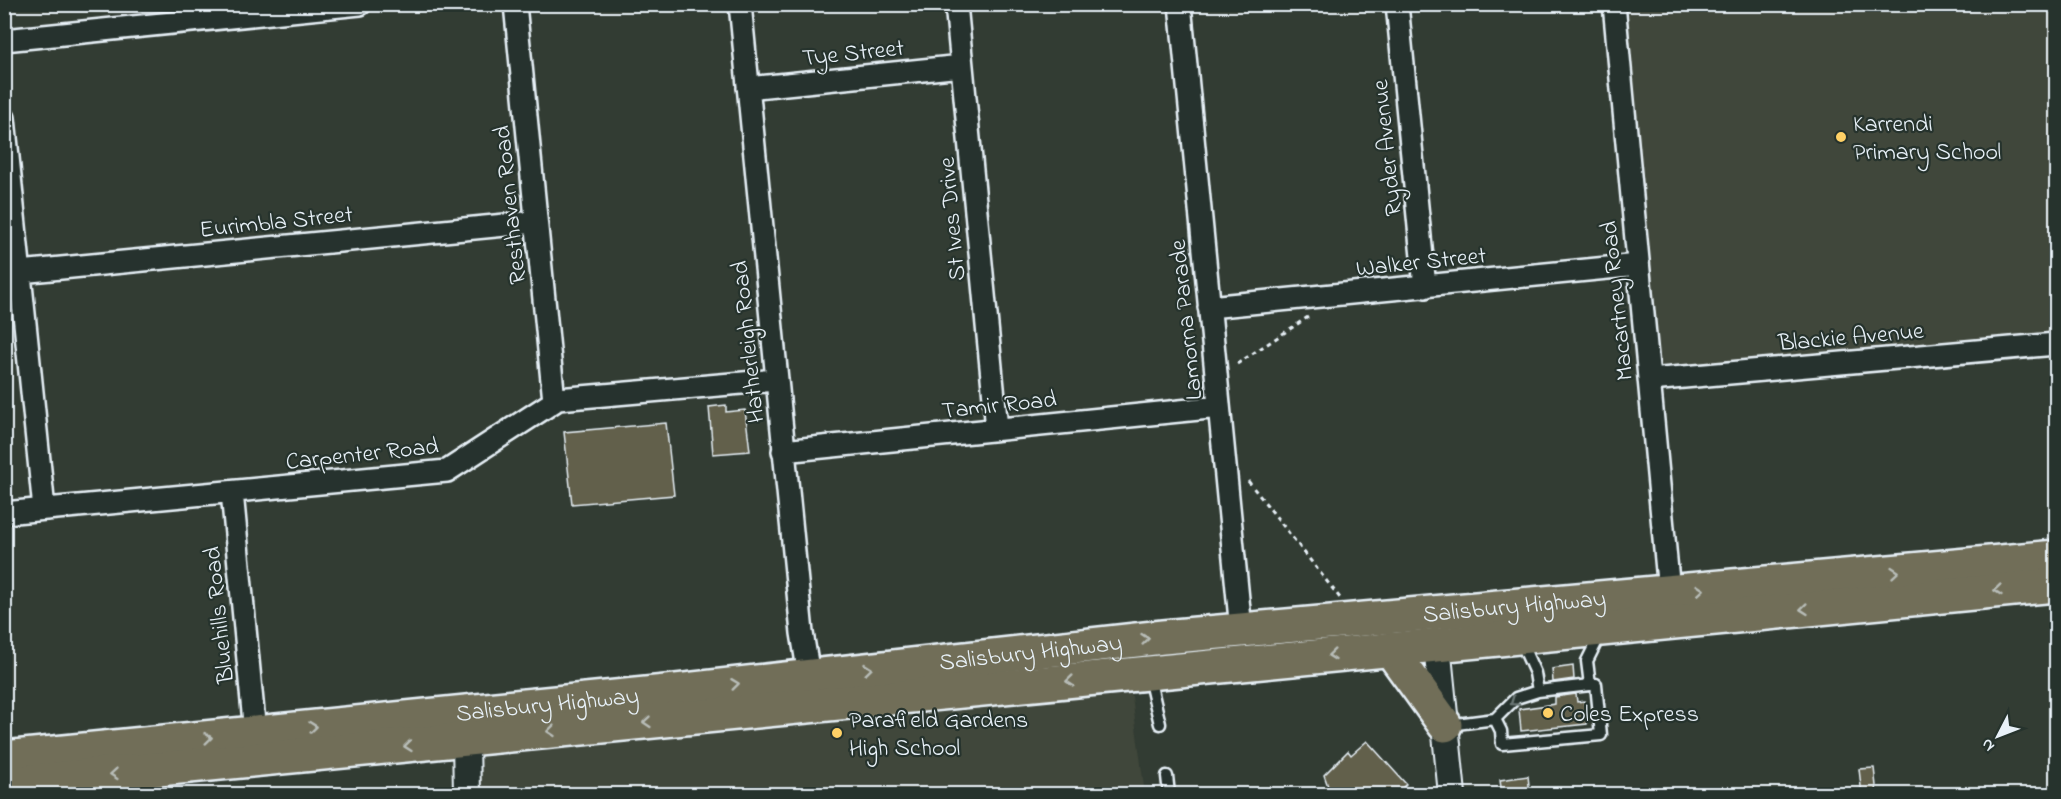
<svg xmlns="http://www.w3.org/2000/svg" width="2061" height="799" viewBox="0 0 2061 799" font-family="'Indie Flower',sans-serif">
  <rect width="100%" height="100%" fill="#323c33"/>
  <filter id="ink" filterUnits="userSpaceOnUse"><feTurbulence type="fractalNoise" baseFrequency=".0167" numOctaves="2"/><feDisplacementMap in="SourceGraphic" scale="12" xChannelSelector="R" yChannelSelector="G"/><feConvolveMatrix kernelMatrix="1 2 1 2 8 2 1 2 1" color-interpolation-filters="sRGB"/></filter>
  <g filter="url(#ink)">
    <path fill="#40473a" d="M1614,5H2056V344L1650,380Z
      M1129,675L1145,794H467L466,740Z"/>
    <path fill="#62604c" stroke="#e8f1f8" stroke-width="1.5" d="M726,405V412L745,410L750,451L713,454L709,407Z
      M666,423L674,495L572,504L564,432Z
      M1573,666L1574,679L1553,682L1552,669Z
      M1576,694L1577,702L1584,701L1587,724L1521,731L1519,709L1555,704V697Z
      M1367,741L1406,784L1396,795H1331L1324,775L1348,751L1351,755Z
      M1874,768L1877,795H1862L1859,769Z
      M1528,776L1530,795H1502L1500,780Z"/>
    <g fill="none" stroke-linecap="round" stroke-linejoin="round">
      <g stroke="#e8f1f8" stroke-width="15">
        <path id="service" d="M1521,642L1535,673L1538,691L1590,685L1587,661L1600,635
          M1149,677L1160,724
          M1495,719L1501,731L1502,744L1601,735L1596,684L1590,685
          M1449,725L1495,719L1516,698L1538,691
          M1167,776L1169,794"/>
      </g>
      <g stroke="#e8f1f8" stroke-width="26">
        <path id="minor" d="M515,4L554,401
          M740,4L802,633L809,675
          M956,4L997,429
          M1180,4L1241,630
          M1397,4L1425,287
          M1614,4L1669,592
          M4,40L360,4
          M748,88L962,66
          M4,118L44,509
          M20,272L536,222
          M1209,307L1638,265
          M1650,380L2056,344
          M783,451L1219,407
          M232,492L255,733
          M4,513L447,471L558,399L776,380"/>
      </g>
      <g stroke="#e8f1f8" stroke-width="30">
        <path id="tertiary" d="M1437,645L1452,794
          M466,740L467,794"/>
      </g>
      <g stroke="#e8f1f8" stroke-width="38">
        <g id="primary">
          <path d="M1390,649L1445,725"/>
          <path id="s1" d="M4,758L676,691L1163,637L2056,557"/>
          <path d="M4,784L2056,585"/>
        </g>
      </g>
      <path stroke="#e8f1f8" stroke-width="3" stroke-dasharray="4.5 4.5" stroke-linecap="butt" d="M1237,364L1308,317
        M1248,481L1340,598"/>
      <use href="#service" stroke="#26332d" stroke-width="10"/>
      <use href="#minor" stroke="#26332d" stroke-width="21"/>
      <use href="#tertiary" stroke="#26332d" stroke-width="26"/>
      <use href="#primary" stroke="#716e59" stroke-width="33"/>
    </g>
    <defs><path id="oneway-chevron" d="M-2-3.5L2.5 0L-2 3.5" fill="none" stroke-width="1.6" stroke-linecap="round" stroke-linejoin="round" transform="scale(1.5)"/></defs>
    <g stroke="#b8bdb8">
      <use href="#oneway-chevron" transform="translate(1895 572) rotate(-5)"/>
      <use href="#oneway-chevron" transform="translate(1700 590) rotate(-5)"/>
      <use href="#oneway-chevron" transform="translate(1998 590) rotate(174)"/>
      <use href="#oneway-chevron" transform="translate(1804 609) rotate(174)"/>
      <use href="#oneway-chevron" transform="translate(1145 639) rotate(-6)"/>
      <use href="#oneway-chevron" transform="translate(1332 655) rotate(174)"/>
      <use href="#oneway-chevron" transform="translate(868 669) rotate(-6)"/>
      <use href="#oneway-chevron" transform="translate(1070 681) rotate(174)"/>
      <use href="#oneway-chevron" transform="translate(735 684) rotate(-7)"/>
      <use href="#oneway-chevron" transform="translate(647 722) rotate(175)"/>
      <use href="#oneway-chevron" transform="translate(313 727) rotate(-6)"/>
      <use href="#oneway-chevron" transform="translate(551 731) rotate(174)"/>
      <use href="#oneway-chevron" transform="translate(208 738) rotate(-6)"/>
      <use href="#oneway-chevron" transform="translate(408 746) rotate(174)"/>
      <use href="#oneway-chevron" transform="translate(114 774) rotate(175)"/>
    </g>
    <use stroke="#6a7674" href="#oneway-chevron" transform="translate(1514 702) rotate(145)"/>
  </g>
  <g fill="#ffd166" stroke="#26332d" stroke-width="2">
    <circle cx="1841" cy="137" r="6"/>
    <circle cx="1548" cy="713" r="6"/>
    <circle cx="837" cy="733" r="6"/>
  </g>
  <g text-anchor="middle" stroke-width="4.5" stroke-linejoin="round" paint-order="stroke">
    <g font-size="24" fill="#e8f1f8" stroke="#26332d">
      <text transform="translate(853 52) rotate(-6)" y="8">Tye Street</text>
      <text transform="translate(1386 148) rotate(-96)" y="8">Ryder Avenue</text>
      <text transform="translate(509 205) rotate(-96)" y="8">Resthaven Road</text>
      <text transform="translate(951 219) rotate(-95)" y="8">St Ives Drive</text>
      <text transform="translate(276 221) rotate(-6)" y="8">Eurimbla Street</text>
      <text transform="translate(1421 261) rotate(-6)" y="8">Walker Street</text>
      <text transform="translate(1616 301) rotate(-96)" y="8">Macartney Road</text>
      <text transform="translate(1185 320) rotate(-96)" y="8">Lamorna Parade</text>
      <text transform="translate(1851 336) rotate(-5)" y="8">Blackie Avenue</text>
      <text transform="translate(747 342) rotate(-96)" y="8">Hatherleigh Road</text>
      <text transform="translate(999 404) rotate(-6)" y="8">Tamir Road</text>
      <text transform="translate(362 453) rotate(-6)" y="8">Carpenter Road</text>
      <text dy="8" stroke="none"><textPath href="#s1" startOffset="1518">Salisbury Highway</textPath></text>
      <text transform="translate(218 615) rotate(-96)" y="8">Bluehills Road</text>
      <text dy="8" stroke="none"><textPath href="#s1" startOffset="1032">Salisbury Highway</textPath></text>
      <text dy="8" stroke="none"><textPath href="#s1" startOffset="546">Salisbury Highway</textPath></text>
    </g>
    <g font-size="24" fill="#e8f1f8" stroke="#26332d" text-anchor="start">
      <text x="1853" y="131">Karrendi<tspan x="1853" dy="28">Primary School</tspan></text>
      <text x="1560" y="721">Coles Express</text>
      <text x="849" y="727">Parafield Gardens<tspan x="849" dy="28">High School</tspan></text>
    </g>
  </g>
  <rect width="2061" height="799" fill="none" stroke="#26332d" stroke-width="24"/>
  <rect x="12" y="12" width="2037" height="775" fill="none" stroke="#e8f1f8" stroke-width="2" filter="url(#ink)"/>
  <g transform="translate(1998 736) rotate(228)" stroke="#26332d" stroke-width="4.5" paint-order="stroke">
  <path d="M0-4.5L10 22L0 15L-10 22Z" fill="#e8f1f8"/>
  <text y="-9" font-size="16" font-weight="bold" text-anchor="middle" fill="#e8f1f8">N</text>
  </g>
</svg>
